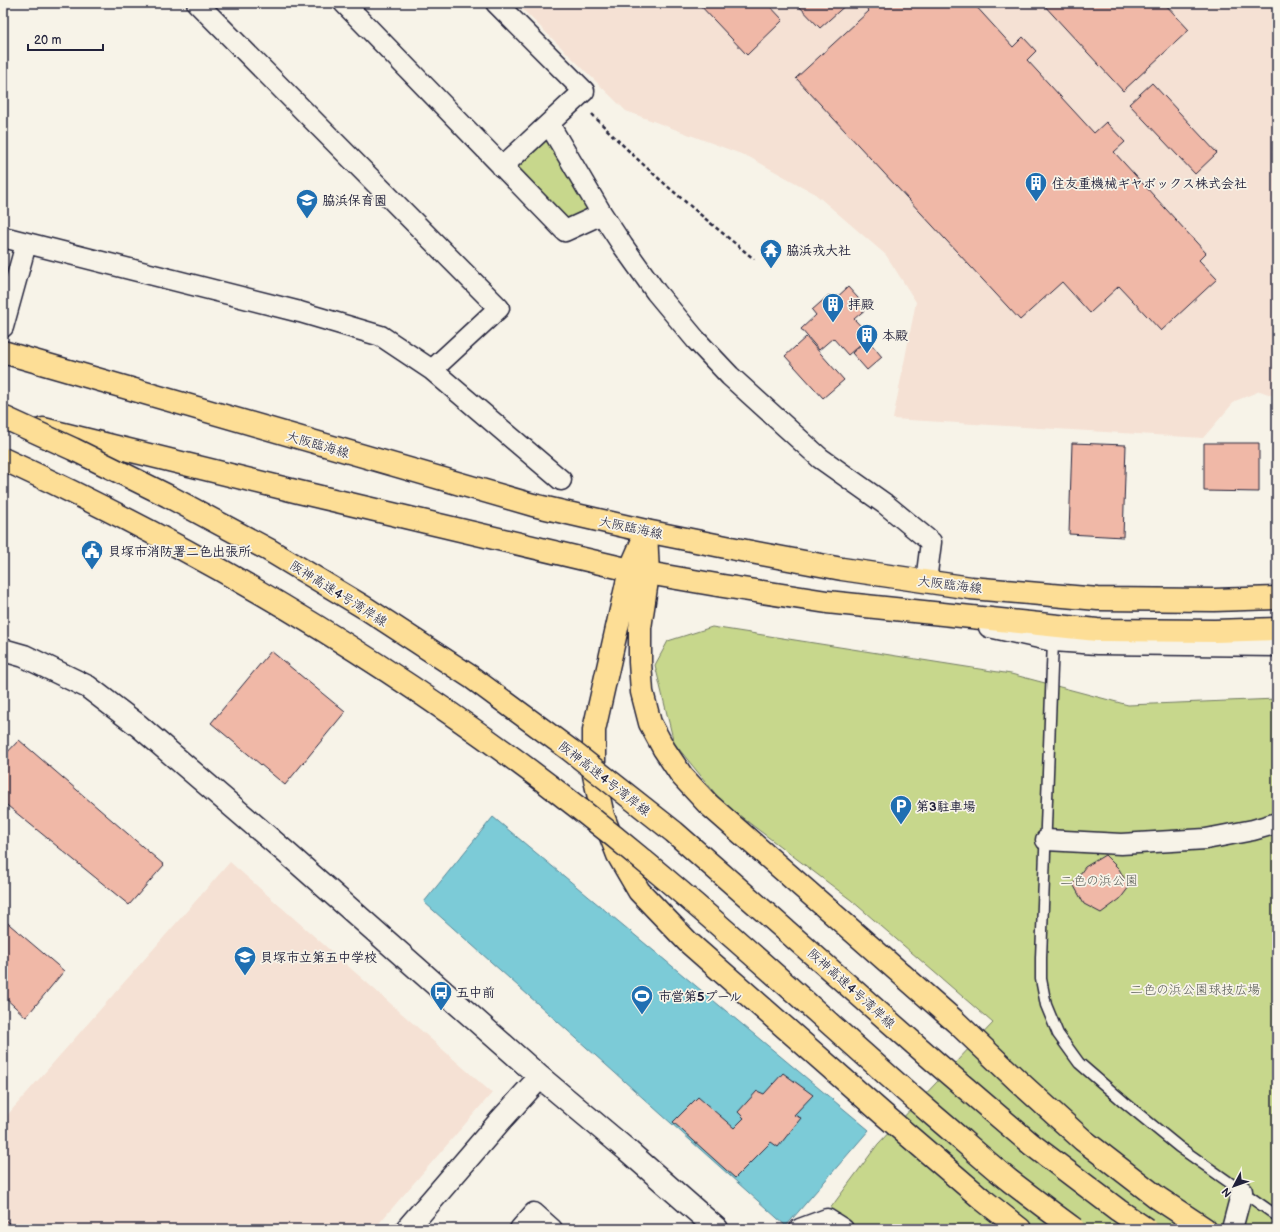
<svg xmlns="http://www.w3.org/2000/svg" width="1280" height="1232" viewBox="0 0 1280 1232" font-family="'Balsamiq Sans','Klee One',sans-serif">
  <rect width="100%" height="100%" fill="#f7f3e8"/>
  <filter id="ink" filterUnits="userSpaceOnUse"><feTurbulence type="fractalNoise" baseFrequency=".025" numOctaves="2"/><feDisplacementMap in="SourceGraphic" scale="8" xChannelSelector="R" yChannelSelector="G"/><feConvolveMatrix kernelMatrix="1 2 1 2 8 2 1 2 1" color-interpolation-filters="sRGB"/></filter>
  <g filter="url(#ink)">
    <path fill="#f5e1d4" d="M516,3H1277V397L1260,391L1235,401L1203,438L893,419L916,302L886,255L814,193L749,157L626,111Z
      M230,862L492,1093L374,1229H3V1120Z"/>
    <path fill="#c7d78c" stroke="#747c64" d="M547,130L596,212L565,225L507,167Z
      M712,627L1011,674L1128,705L1277,699V1229H815L878,1144L993,1023L851,900L723,803L674,743L655,665L668,641Z"/>
    <path fill="#7bcbd7" stroke="#578799" d="M493,817L869,1130L786,1226L424,902Z"/>
    <path fill="#f0b8a7" stroke="#22223b" d="M698,3H767L783,20L747,55Z
      M796,3H848L820,28Z
      M862,3H973L1013,47L1023,37L1036,51L1027,60L1094,133L1106,122L1125,142L1114,152L1206,253L1199,260L1217,279L1161,331L1119,286L1090,313L1062,282L1020,320L796,78L869,11Z
      M1042,3H1164L1189,30L1123,91Z
      M1152,83L1217,153L1195,174L1129,104Z
      M848,287L867,308L854,319L870,336L848,355L833,338L819,350L801,329L816,315L812,310L829,295L834,300Z
      M806,337L844,380L823,398L785,356Z
      M867,339L882,357L867,370L852,353Z
      M1072,443L1126,445L1123,537L1069,534Z
      M1204,443H1259V492L1204,491Z
      M271,651L345,712L285,785L211,723Z
      M19,740L164,865L129,905L3,802V757Z
      M1105,855L1119,869L1129,887L1120,899L1101,913L1084,904L1073,884L1085,867Z
      M3,919L64,971L26,1017L3,996Z
      M783,1073L813,1095L794,1115L801,1118L778,1147L771,1142L735,1178L673,1122L698,1097L734,1128L744,1118L738,1112L757,1091L764,1094Z
      M3,1218L16,1229H3Z"/>
    <g fill="none" stroke-linecap="round" stroke-linejoin="round">
      <g stroke="#22223b" stroke-width="13">
        <path id="lane" d="M1053,641L1041,958V979L1046,1005L1058,1034L1079,1063L1124,1102L1179,1147L1277,1216"/>
      </g>
      <g stroke="#22223b" stroke-width="23">
        <path id="street" d="M197,3L499,308L432,370
          M344,3L565,231L602,214L623,246L656,292L696,340L730,376L820,458L885,504L931,542L926,581
          M496,3L584,91L502,167
          M549,124L602,214
          M3,237L300,312L381,336L432,370L561,480
          M3,327L26,244
          M989,627L1053,641L1097,644L1277,646
          M1046,840L1121,844L1206,839L1253,830L1277,823
          M520,1229L534,1213L552,1229
          M800,1229L827,1219L843,1229
          M1232,1229L1242,1191"/>
      </g>
      <g stroke="#22223b" stroke-width="25">
        <path id="secondary" d="M3,650L24,656L88,687L139,726L289,855L540,1077L627,1150L717,1229
          M407,1229L500,1121L540,1077"/>
      </g>
      <g stroke="#22223b" stroke-width="25">
        <path id="primary" d="M3,352L533,505L646,531L751,552L842,569L971,588L1098,599L1214,600L1277,598
          M43,429L299,492L630,570L723,586L827,602L1097,630L1215,631L1277,629"/>
      </g>
      <g stroke="#22223b" stroke-width="25">
        <path id="highway" d="M646,531L648,574L640,628V662L642,692L650,723L664,749L682,776L708,804L956,1022L1017,1080L1083,1140L1158,1198L1205,1229
          M644,538L630,570L594,730V775L603,816L618,855L639,891L688,942L882,1113L982,1199L1020,1229"/>
      </g>
      <path stroke="#22223b" stroke-width="2.5" stroke-dasharray="4 3" stroke-linecap="butt" d="M592,114C642,167 698,213 754,259"/>
      <use href="#lane" stroke="#f7f3e8" stroke-width="10"/>
      <use href="#street" stroke="#f7f3e8" stroke-width="20"/>
      <use href="#secondary" stroke="#f7f3e8" stroke-width="22"/>
      <use href="#primary" stroke="#fdde96" stroke-width="22"/>
      <use href="#highway" stroke="#fdde96" stroke-width="22"/>
      <g stroke="#22223b" stroke-width="25" stroke-linecap="butt">
        <path id="highway-bridge" d="M3,417L73,449L168,496L269,550L367,609L471,677L570,750L674,832L934,1061L1031,1144L1118,1210L1146,1229
          M3,459C233,565 450,699 644,861C743,943 837,1032 934,1116C959,1137 984,1160 1010,1181C1031,1197 1052,1213 1074,1229"/>
      </g>
      <use href="#highway-bridge" stroke="#fdde96" stroke-width="22"/>
    </g>
  </g>
  <defs>
    <g id="building-pin" transform="scale(1.15)"><path d="M0 17L-7.5 6A9.5 9.5 0 1 1 7.5 6Z" fill="#1f6fb2" stroke="#f7f3e8"/><path d="M-4-6H4V6H1V3H-1V6H-4ZM-2.5-4.3h1.7v1.8h-1.7ZM.8-4.3h1.7v1.8H.8ZM-2.5-1h1.7V.8h-1.7ZM.8-1h1.7V.8H.8Z" fill="#fff"/></g>
    <g id="school-pin" transform="scale(1.15)"><path d="M0 17L-7.5 6A9.5 9.5 0 1 1 7.5 6Z" fill="#1f6fb2" stroke="#f7f3e8"/><path d="M0-5L7-2L0 1L-7-2ZM-4 1L0 2.5L4 1V4Q0 6-4 4Z" fill="#fff"/></g>
    <g id="temple-pin" transform="scale(1.15)"><path d="M0 17L-7.5 6A9.5 9.5 0 1 1 7.5 6Z" fill="#1f6fb2" stroke="#f7f3e8"/><path d="M0-6L5-2H3V0L6.5 2.5H4V6H1.5V3h-3V6H-4V2.5H-6.5L-3 0V-2H-5Z" fill="#fff"/></g>
    <g id="civic-pin" transform="scale(1.15)"><path d="M0 17L-7.5 6A9.5 9.5 0 1 1 7.5 6Z" fill="#1f6fb2" stroke="#f7f3e8"/><path d="M-.6-6.5H3V-4.5H.6V-3L4-1V1h2V6H-6V1h2V-1L-.6-3ZM-1.2 2.5V6h2.4V2.5Z" fill="#fff"/></g>
    <g id="parking-pin" transform="scale(1.15)"><path d="M0 17L-7.5 6A9.5 9.5 0 1 1 7.5 6Z" fill="#1f6fb2" stroke="#f7f3e8"/><path d="M-3.5-5.5H1a3.5 3.5 0 0 1 0 7H-1V5.5H-3.5ZM-1-3.4V-.6H.8a1.4 1.4 0 0 0 0-2.8Z" fill="#fff"/></g>
    <g id="bus-pin" transform="scale(1.15)"><path d="M0 17L-7.5 6A9.5 9.5 0 1 1 7.5 6Z" fill="#1f6fb2" stroke="#f7f3e8"/><path d="M-5-6H5V4H4V6H2V4H-2V6H-4V4H-5ZM-3.5-4V0h7V-4ZM-3.5 1.2v1.5H-2V1.2ZM2 1.2v1.5H3.5V1.2Z" fill="#fff"/></g>
    <g id="stadium-pin" transform="scale(1.15)"><path d="M0 17L-7.5 6A9.5 9.5 0 1 1 7.5 6Z" fill="#1f6fb2" stroke="#f7f3e8"/><path d="M0-5a6.5 5 0 1 0 0 10a6.5 5 0 1 0 0-10ZM-3.5-1.8h7v3.6h-7Z" fill="#fff"/></g>
  </defs>
  <g fill-rule="evenodd">
    <use href="#building-pin" x="1036" y="183"/>
    <use href="#school-pin" x="307" y="200"/>
    <use href="#temple-pin" x="771" y="250"/>
    <use href="#building-pin" x="833" y="304"/>
    <use href="#building-pin" x="867" y="335"/>
    <use href="#civic-pin" x="92" y="551"/>
    <use href="#parking-pin" x="901" y="806"/>
    <use href="#school-pin" x="245" y="957"/>
    <use href="#bus-pin" x="441" y="992"/>
    <use href="#stadium-pin" x="642" y="996"/>
  </g>
  <g text-anchor="middle" stroke-width="3.5" stroke-linejoin="round" paint-order="stroke">
    <g font-size="13" font-weight="bold" fill="#22223b" stroke="#f7f3e8" text-anchor="start">
      <text x="1052" y="188">住友重機械ギヤボックス株式会社</text>
      <text x="322" y="205">脇浜保育園</text>
      <text x="786" y="255">脇浜戎大社</text>
      <text x="848" y="309">拝殿</text>
      <text x="882" y="340">本殿</text>
      <text x="108" y="556">貝塚市消防署二色出張所</text>
      <text x="916" y="811">第3駐車場</text>
      <text x="260" y="962">貝塚市立第五中学校</text>
      <text x="456" y="997">五中前</text>
      <text x="658" y="1001">市営第5プール</text>
    </g>
    <g font-size="13" fill="#22223b" stroke="#f7f3e8">
      <text transform="translate(318 444) rotate(16)" y="5">大阪臨海線</text>
      <text transform="translate(631 527) rotate(12)" y="5">大阪臨海線</text>
      <text transform="translate(950 584) rotate(7)" y="5">大阪臨海線</text>
      <text transform="translate(339 593) rotate(32)" y="5">阪神高速4号湾岸線</text>
      <text transform="translate(605 778) rotate(38)" y="5">阪神高速4号湾岸線</text>
      <text transform="translate(852 988) rotate(42)" y="5">阪神高速4号湾岸線</text>
    </g>
    <g font-size="13" fill="#545853" stroke="#f7f3e8">
      <text x="1099" y="885">二色の浜公園</text>
      <text x="1195" y="994">二色の浜公園球技広場</text>
    </g>
  </g>
  <rect width="1280" height="1232" fill="none" stroke="#f7f3e8" stroke-width="16"/>
  <rect x="8" y="8" width="1264" height="1216" fill="none" stroke="#22223b" stroke-width="1.5" filter="url(#ink)"/>
  <g transform="translate(1234 1186) rotate(229)" stroke="#f7f3e8" stroke-width="3" paint-order="stroke">
  <path d="M0-3L7 15L0 10L-7 15Z" fill="#22223b"/>
  <text y="-6" font-size="11" font-weight="bold" text-anchor="middle" fill="#22223b">N</text>
  </g>
  <path d="M28 44v6h75v-6" fill="none" stroke="#22223b" stroke-width="2"/>
  <text x="34" y="44" font-size="12" fill="#22223b" stroke="#f7f3e8" stroke-width="3" paint-order="stroke">20 m</text>
</svg>
